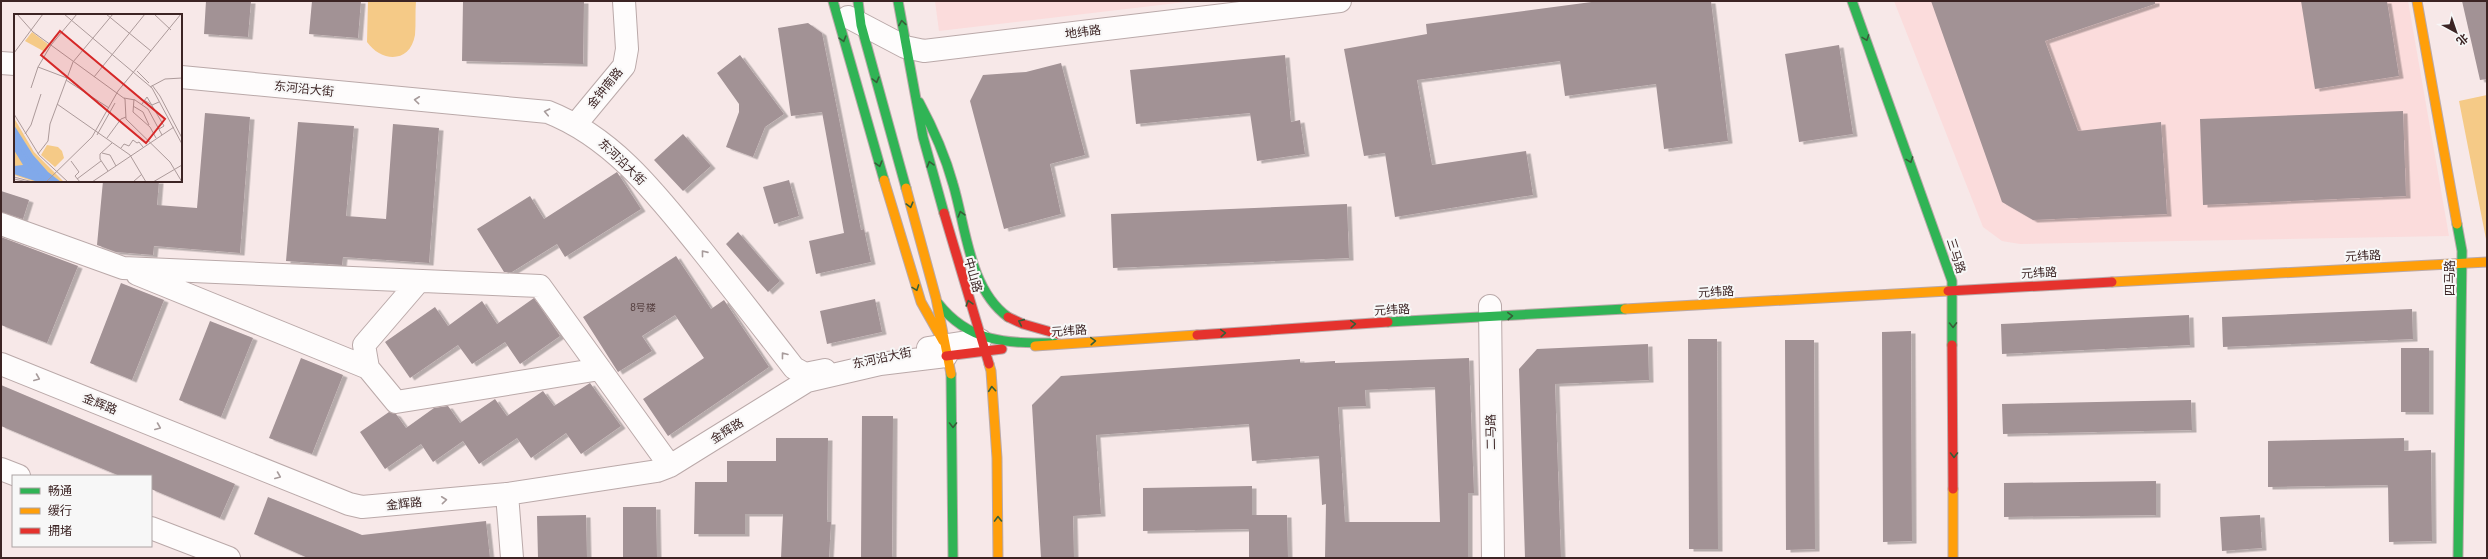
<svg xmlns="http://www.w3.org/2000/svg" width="2488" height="559" viewBox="0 0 2488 559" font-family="Arial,'Noto Sans SC',sans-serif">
  <defs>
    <filter id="shadow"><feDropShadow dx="4.5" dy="2.5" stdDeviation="0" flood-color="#0004"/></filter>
  </defs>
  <rect width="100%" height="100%" fill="#f7e8e8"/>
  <path fill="#fbdcdc" d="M935,1H1194L939,31Z
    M1894,1H2408L2449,236L2020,244L2002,241L1983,227Z"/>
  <path fill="#f5ca87" d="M368,1H416C415,12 416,24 415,35C410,64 381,62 367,42Z
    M2487,95V239H2486L2459,101Z"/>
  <path fill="#a29295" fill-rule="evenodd" filter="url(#shadow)" d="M206,1H251L248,37L204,34Z
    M312,1H361L358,38L309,34Z
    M463,1H584L583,64L462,61Z
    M1599,1H1711L1728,141L1664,149L1656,84L1565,96L1560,61L1417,80L1432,165L1526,151L1533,195L1395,217L1385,153L1364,156L1344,49L1427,34L1426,24Z
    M1931,1H2155V4L2045,41L2078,131L2161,122L2167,214L2033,220L2002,202Z
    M2301,1H2387L2399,76L2315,89Z
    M2462,1H2487V79L2480,80Z
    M808,23L822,33L861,230L864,229L871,262L816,274L809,241L844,233L822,112L791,116L778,28Z
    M1839,45L1853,134L1799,142L1785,54Z
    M740,55L784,114L765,127L753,157L726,147L739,112V104L717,73Z
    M1285,55L1291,122L1300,120L1305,154L1257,161L1250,113L1136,124L1130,70Z
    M1061,63L1085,155L1050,164L1061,214L1004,229L970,101L983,75L1026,72Z
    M2403,111L2406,196L2203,205L2200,119Z
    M205,113L250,117L240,253L154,246L153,255L116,252L97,245L103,181H159L157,205L197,208Z
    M298,122L354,126L346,216L386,219L393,124L439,128L429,263L343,257L342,265L286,261Z
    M683,134L711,166L683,191L654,160Z
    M617,172L641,209L565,257L557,244L512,272H504L477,229L530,196L544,219Z
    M789,180L799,216L774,224L763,187Z
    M1,191L29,200L23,219L1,212Z
    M1347,204L1349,258L1113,268L1111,214Z
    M738,232L780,281L768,292L726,244Z
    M1,237L78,266L47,343L1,325Z
    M676,256L711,309L724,300L769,367L668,436L643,399L704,358L675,315L642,336L652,351L618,372L583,317Z
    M121,283L164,300L132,380L90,363Z
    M534,298L560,336L520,364L505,342L472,364L458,345L410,378L385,342L435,307L448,326L482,301L497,324Z
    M875,299L882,332L827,344L820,311Z
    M2412,309L2413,339L2223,347L2222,317Z
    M2189,315L2190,345L2002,354L2001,324Z
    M210,321L253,338L221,417L179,400Z
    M1911,331L1912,541L1883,542L1882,332Z
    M1688,339H1717L1718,549H1689Z
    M1785,340H1814L1815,549L1786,550Z
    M1648,344L1649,380L1555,384L1561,558H1525L1519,369L1537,349Z
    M2401,348H2429V412H2401Z
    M301,358L343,375L312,454L269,438Z
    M1469,358L1474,493H1468V558H1325L1326,504L1322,505L1319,456L1252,461L1249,424L1096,435L1101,514L1073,516L1074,558H1041L1032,405L1061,376L1300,359V363L1335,361V363ZM1435,387L1440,522H1345L1338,407L1366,406L1365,390Z
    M590,383L621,426L581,454L566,433L531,458L517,438L479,464L463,441L433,462L421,444L385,469L360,432L389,412L396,414L406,428L434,408L448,406L460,423L495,399L507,416L543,391L554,406Z
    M1,385L235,484L220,518L151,489V476H120L1,426Z
    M2191,400L2192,430L2003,434L2002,404Z
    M862,416H893L892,558H861Z
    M776,438H828L827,522H831L829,558H781L783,514H745V534H694L695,482H727V461H776Z
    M2404,438V451L2431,450L2432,541L2389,542L2388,485L2268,487V441Z
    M2156,481V515L2004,517V483Z
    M1252,486V515H1287L1288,558H1249V529L1143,531V488Z
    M268,497L362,535L486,521L490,558H308L254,534Z
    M623,507H656L657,558H623Z
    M586,515L587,558H538L537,516Z
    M2260,515L2262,548L2222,551L2220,517Z"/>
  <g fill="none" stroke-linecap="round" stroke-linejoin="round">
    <g stroke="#baa9a9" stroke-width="24">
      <path id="street" d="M848,17L905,47L924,51L1340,1
        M1,63L15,64
        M181,77L548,112C614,138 657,195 700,248C732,288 763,328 794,368L805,374L825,370
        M576,124L624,66L627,49L624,1
        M1,224L123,268L540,286L670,466
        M137,274L368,368L396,402L600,369
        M1490,306L1493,558
        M928,348L980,340
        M1,364L349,504L362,507L507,494L657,471L670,466L807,381L880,364L946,356
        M368,368L364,345L419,281
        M1,469L19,476
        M507,494L512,558
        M151,528L229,558"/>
    </g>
    <g stroke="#baa9a9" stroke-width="11">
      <path id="fast" d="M833,1L884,180
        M858,1L861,25L906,188
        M898,1L923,137L944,213
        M1852,1L1952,281V345
        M919,102C933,128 945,155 953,184C966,227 969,289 1008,317
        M2457,224L2462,251L2458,558
        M938,303C969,343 1007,343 1054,343
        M1388,322L1625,309
        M951,374L953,558"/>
    </g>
    <g stroke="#baa9a9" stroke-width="11">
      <path id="slow" d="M2417,1L2457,224
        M884,180L921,302L943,341
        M906,188L936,298L951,374
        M2112,282L2487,262
        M1625,309L1948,291
        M1035,346L1197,335
        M989,364L991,371L997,458L998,558
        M1953,489V558"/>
    </g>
    <g stroke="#baa9a9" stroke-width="11">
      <path id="jam" d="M944,213L989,364
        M1948,291L2112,282
        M1008,317L1023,324L1058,334
        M1197,335L1388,322
        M1952,345L1953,489
        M946,356L1002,349"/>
    </g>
    <use href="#street" stroke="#fefcfc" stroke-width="22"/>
    <use href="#fast" stroke="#30b455" stroke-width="9"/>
    <use href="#slow" stroke="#ff9f0a" stroke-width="9"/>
    <use href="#jam" stroke="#e5322d" stroke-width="9"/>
  </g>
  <defs><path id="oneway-chevron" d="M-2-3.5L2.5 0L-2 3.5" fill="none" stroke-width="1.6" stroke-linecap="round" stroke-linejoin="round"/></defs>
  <g stroke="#375e38">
    <use href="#oneway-chevron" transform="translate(902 23) rotate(-99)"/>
    <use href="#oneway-chevron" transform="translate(1866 38) rotate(70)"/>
    <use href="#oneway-chevron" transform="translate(843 39) rotate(74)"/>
    <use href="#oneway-chevron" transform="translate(876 80) rotate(75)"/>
    <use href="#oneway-chevron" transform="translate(1910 160) rotate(70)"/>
    <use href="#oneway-chevron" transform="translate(879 164) rotate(74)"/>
    <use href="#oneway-chevron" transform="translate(930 164) rotate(-106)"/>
    <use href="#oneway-chevron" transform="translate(910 205) rotate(75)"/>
    <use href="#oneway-chevron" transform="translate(961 214) rotate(-106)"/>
    <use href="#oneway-chevron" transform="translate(916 288) rotate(70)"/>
    <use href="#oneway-chevron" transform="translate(969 303) rotate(-106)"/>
    <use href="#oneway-chevron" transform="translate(1510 316) rotate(-3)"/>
    <use href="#oneway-chevron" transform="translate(1021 322) rotate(-156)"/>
    <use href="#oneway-chevron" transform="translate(1353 324) rotate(-4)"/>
    <use href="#oneway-chevron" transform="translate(1953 325) rotate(89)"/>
    <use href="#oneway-chevron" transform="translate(1223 333) rotate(-4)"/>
    <use href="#oneway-chevron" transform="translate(1093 341) rotate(-4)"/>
    <use href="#oneway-chevron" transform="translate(992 389) rotate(-95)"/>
    <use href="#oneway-chevron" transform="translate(953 425) rotate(90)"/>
    <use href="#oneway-chevron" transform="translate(1954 455) rotate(90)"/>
    <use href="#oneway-chevron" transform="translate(998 519) rotate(-91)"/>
  </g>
  <g stroke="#a79b9b">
    <use href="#oneway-chevron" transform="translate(417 100) rotate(-174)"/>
    <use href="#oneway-chevron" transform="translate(547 112) rotate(-168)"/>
    <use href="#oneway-chevron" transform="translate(704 253) rotate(-129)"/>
    <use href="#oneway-chevron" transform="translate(784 355) rotate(-128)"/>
    <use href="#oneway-chevron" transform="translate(37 378) rotate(22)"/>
    <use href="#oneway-chevron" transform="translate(158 427) rotate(22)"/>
    <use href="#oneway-chevron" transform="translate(278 476) rotate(22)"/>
    <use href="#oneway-chevron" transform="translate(444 500) rotate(-6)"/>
  </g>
  <g text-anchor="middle" stroke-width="4" stroke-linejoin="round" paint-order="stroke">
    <g font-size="10" fill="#564040">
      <text x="643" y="311">8号楼</text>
    </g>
    <g font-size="12" fill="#3c2424" stroke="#f7f7f7">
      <text transform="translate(1083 32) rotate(-7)" y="4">地纬路</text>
      <text transform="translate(605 88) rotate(-51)" y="4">金钟南路</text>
      <text transform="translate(304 89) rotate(6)" y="4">东河沿大街</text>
      <text transform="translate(622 162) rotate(44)" y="4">东河沿大街</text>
      <text transform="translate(1956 256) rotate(72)" y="4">三马路</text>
      <text transform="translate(2363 256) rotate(-3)" y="4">元纬路</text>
      <text transform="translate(2039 273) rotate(-3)" y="4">元纬路</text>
      <text transform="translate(973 275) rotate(74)" y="4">中山路</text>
      <text transform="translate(2450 278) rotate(-90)" y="4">四马路</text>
      <text transform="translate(1716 292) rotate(-3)" y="4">元纬路</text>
      <text transform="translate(1392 310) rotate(-3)" y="4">元纬路</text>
      <text transform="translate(1069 331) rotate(-4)" y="4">元纬路</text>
      <text transform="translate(882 358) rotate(-12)" y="4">东河沿大街</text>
      <text transform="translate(100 404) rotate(22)" y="4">金辉路</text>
      <text transform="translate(727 431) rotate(-32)" y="4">金辉路</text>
      <text transform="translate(1491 432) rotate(-91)" y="4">二马路</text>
      <text transform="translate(404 504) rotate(-6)" y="4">金辉路</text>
    </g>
  </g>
  <g transform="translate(14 14)">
    <rect width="168" height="168" fill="#f7e8e8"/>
    <path d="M18,18L35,31L31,38L11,27ZM0,104L20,138L50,168H21L0,161ZM33,131L44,133L48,137L50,144L41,153L27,141Z" fill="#f5ca87"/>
    <path d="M0,111L19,141L34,158L47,168H24L0,160V152L9,151L0,136Z" fill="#81a9ea"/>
    <path fill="none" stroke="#81a9ea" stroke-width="2" d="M0,122L16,148L32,164M0,127L19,157L31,166"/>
    <path fill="none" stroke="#ac9a9a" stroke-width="1" d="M3,0L19,18L111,85L112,105L156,148L168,168M50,0L138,74L168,130M92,0L137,37M140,0L157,16M0,39L29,0M24,53L53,64M123,57L135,69M80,63L131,0M52,66L95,94M138,71L146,82L168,124M136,73L151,65L168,64M17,74L24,53L37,31L63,0M110,84L121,86L134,95L148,121M120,85L119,98L136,113L142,124M130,86L138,91L145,88M43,90L116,141L132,168M128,90L133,83L150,112L145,115M119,92L129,98L135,111M0,100L25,141L54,168M11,120L17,111L27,80M83,121L101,89M93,124L107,105L112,103M107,134L110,130L115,132L119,126L123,129L125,128L129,133M88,139L96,141L102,152M24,140L34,127L36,110L59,48L99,0M57,147L65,158L61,162L66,168M94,157L86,145V140L98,129M0,163L19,168M0,165L14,168M63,165L87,147M32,168L78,123L104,77L167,0M78,168L160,113M119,168L128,160M139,168L168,151"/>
    <path fill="#d62828" fill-opacity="0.15" stroke="#d62828" stroke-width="2" d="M46,17L151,105L132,129L27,41Z"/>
    <rect width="168" height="168" fill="none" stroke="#3c2424" stroke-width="2"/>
  </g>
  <rect width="2488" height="559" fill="none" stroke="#3c2424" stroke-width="4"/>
  <rect x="12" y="475" width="140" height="72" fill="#f7f7f7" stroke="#aca3a3"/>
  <rect x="20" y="488" width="20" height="6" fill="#30b455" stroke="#aca3a3"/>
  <text x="48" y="495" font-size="12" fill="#3c2424">畅通</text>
  <rect x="20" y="508" width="20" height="6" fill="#ff9f0a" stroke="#aca3a3"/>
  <text x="48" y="515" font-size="12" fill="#3c2424">缓行</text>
  <rect x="20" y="528" width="20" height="6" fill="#e5322d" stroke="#aca3a3"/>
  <text x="48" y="535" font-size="12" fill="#3c2424">拥堵</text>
  <g transform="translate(2456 32) rotate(140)" stroke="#f7f7f7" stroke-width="3" paint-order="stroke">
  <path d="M0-3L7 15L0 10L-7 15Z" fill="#3c2424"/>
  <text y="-6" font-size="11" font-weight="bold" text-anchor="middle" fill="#3c2424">北</text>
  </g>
</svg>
